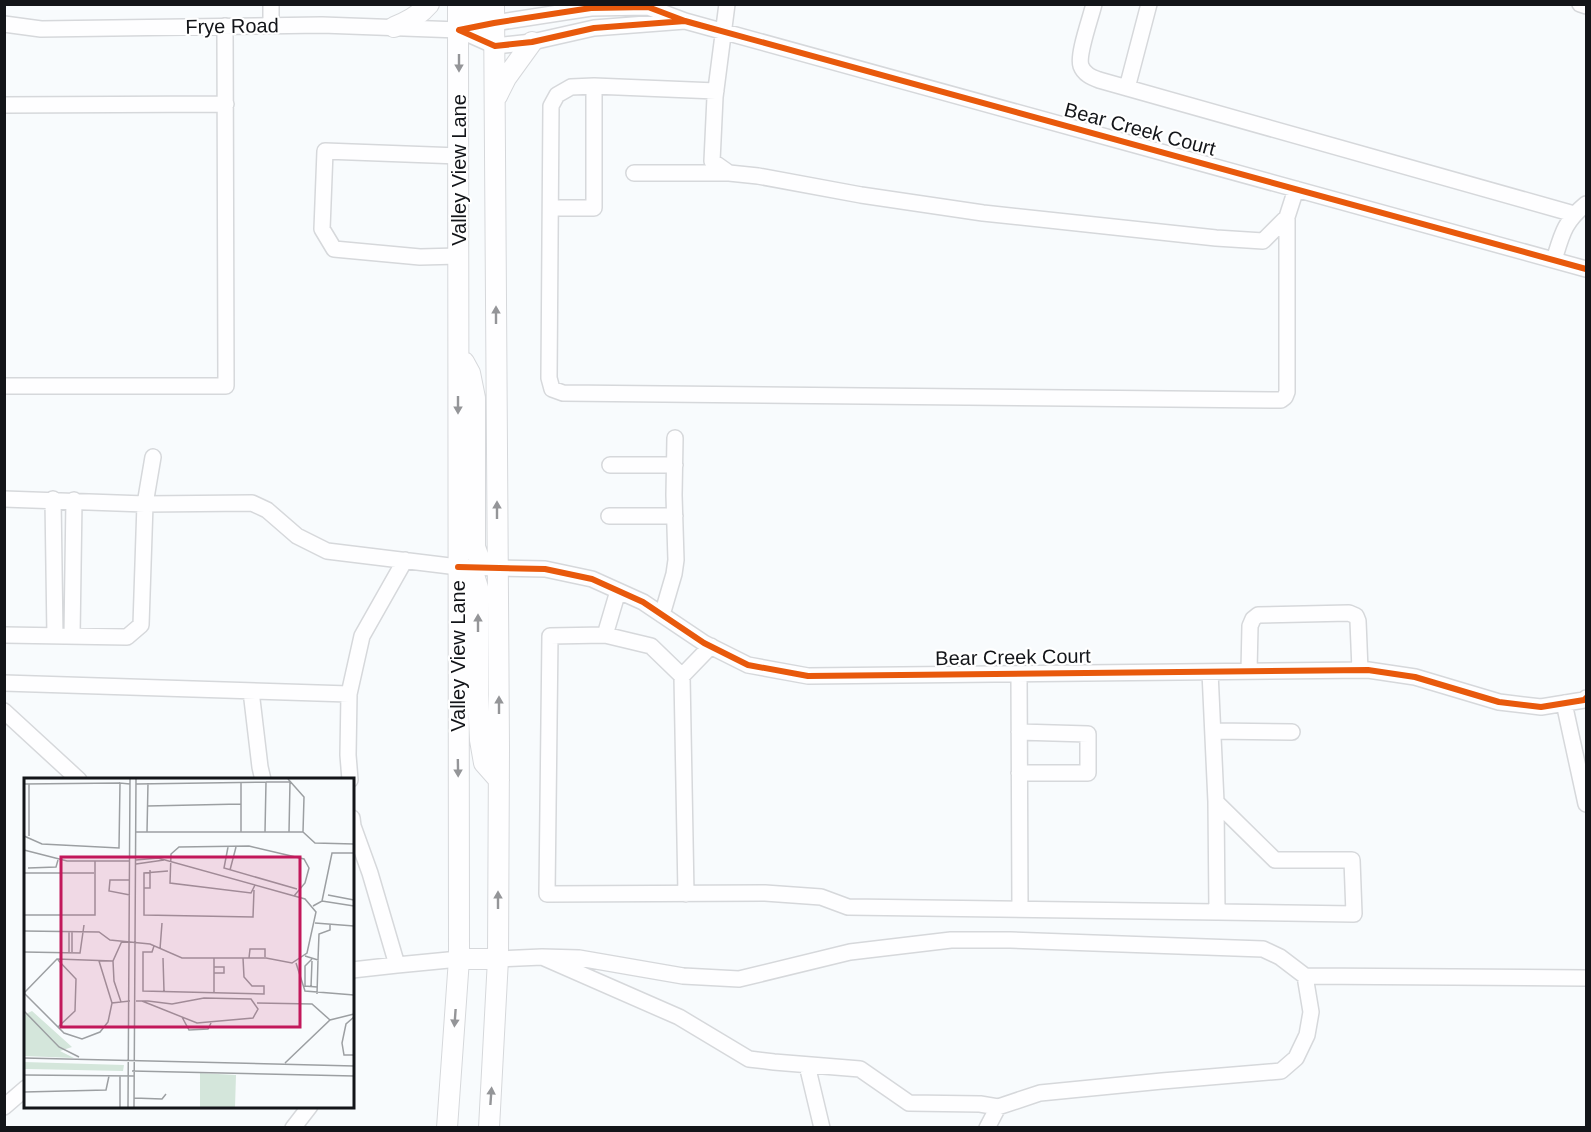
<svg xmlns="http://www.w3.org/2000/svg" width="1591" height="1132" viewBox="0 0 1591 1132" font-family="Helvetica,sans-serif">
  <rect width="100%" height="100%" fill="#f8fbfd"/>
  <g fill="none" stroke-linecap="round" stroke-linejoin="round">
    <g stroke="#d6d8db" stroke-width="18">
      <path id="minor" d="M271,4V26
        M727,4L715,97L712,161L729,173L758,176L861,195L983,213L1216,238L1263,241L1287,217L1296,189
        M1094,4C1091,17 1077,55 1081,66C1084,74 1091,77 1099,80L1574,214
        M1580,4L1586,6
        M685,21L594,28L532,42L495,46L459,30L494,23L591,8L648,7L685,21L1586,269
        M4,24L41,29L322,25L459,30
        M1127,88L1149,4
        M716,91L594,86L571,87L557,95L551,106L549,378L552,389L563,393L1281,400L1285,397L1287,392V217
        M4,105L226,104
        M459,156L325,151L322,229L334,249L420,257L459,256
        M634,173H729
        M551,208H594V86
        M1554,260C1562,234 1564,222 1586,204
        M4,386H226L225,26
        M610,465H675
        M4,499L145,504L252,503L267,510L297,536L327,551L458,567L545,569L592,579L643,602L704,643L748,665L808,676L1368,670L1415,677L1499,702L1541,707L1584,700L1586,698
        M53,499L55,636
        M609,516H675
        M618,591L605,635L550,636L547,894L765,893L821,897L848,907L1354,914L1352,860H1275L1216,802L1210,672
        M662,615L674,574L676,560L674,495L675,438
        M4,635L127,637L141,625L145,504L153,457
        M605,635L651,646L682,676L711,646
        M72,636L74,500
        M1249,671L1250,626L1253,619L1258,615L1349,613L1356,616L1358,621L1360,670
        M1019,674L1020,909
        M682,676L686,894
        M4,683L349,694
        M251,691L260,767L263,780
        M1564,703L1586,804
        M4,711L79,780
        M1213,731L1292,732
        M1019,732L1088,734V773H1019
        M350,780L348,755L349,694L362,636L405,560
        M1216,802L1217,912
        M352,818L353,826L370,873L397,965L459,959
        M498,959L542,957L579,958L683,976L739,979L850,952L951,940H1010L1263,949L1280,957L1305,976L1311,1012L1307,1035L1296,1058L1281,1071L1162,1081L1040,1093L998,1107L980,1104L909,1103L860,1069L774,1062L749,1059L679,1017L542,957
        M352,970L397,965
        M1305,976L1586,978
        M807,1065L822,1128
        M4,1107L26,1088
        M293,1128L310,1106
        M987,1128L998,1107"/>
    </g>
    <g stroke="#d6d8db" stroke-width="22">
      <path id="major" d="M475,4L478,26L495,46
        M394,27C407,22 419,16 429,4
        M497,96L506,78L532,42
        M464,362L470,373L475,398V547L480,561L498,568
        M458,567L474,575L478,588V695L480,740L484,763L499,780
        M459,959H498
        M447,1128L459,959L458,4
        M489,1128L498,959L499,748L494,4"/>
    </g>
    <use href="#minor" stroke="#fefeff" stroke-width="15"/>
    <use href="#major" stroke="#fefeff" stroke-width="20"/>
    <g stroke="#fff" stroke-width="10">
      <path id="cycleway" d="M685,21L594,28L532,42L495,46L459,30L494,23L591,8L648,7L685,21L1586,269
        M458,567L545,569L592,579L643,602L704,643L748,665L808,676L1368,670L1415,677L1499,702L1541,707L1584,700L1586,698"/>
    </g>
    <use href="#cycleway" stroke="#e8590c" stroke-width="6"/>
  </g>
  <defs><path id="oneway-solid" d="M-6-.8H1V-3.2L6.5 0L1 3.2V.8H-6Z" transform="scale(1.5)"/></defs>
  <g fill="#949598">
    <use href="#oneway-solid" transform="translate(459 63) rotate(90)"/>
    <use href="#oneway-solid" transform="translate(496 315) rotate(-90)"/>
    <use href="#oneway-solid" transform="translate(458 405) rotate(90)"/>
    <use href="#oneway-solid" transform="translate(497 510) rotate(-90)"/>
    <use href="#oneway-solid" transform="translate(478 623) rotate(-90)"/>
    <use href="#oneway-solid" transform="translate(499 705) rotate(-90)"/>
    <use href="#oneway-solid" transform="translate(458 768) rotate(89)"/>
    <use href="#oneway-solid" transform="translate(498 900) rotate(-90)"/>
    <use href="#oneway-solid" transform="translate(455 1018) rotate(94)"/>
    <use href="#oneway-solid" transform="translate(491 1096) rotate(-86)"/>
  </g>
  <g text-anchor="middle" stroke-width="4.5" stroke-linejoin="round" paint-order="stroke">
    <g font-size="20" fill="#131519" stroke="#fff">
      <text transform="translate(232 26) rotate(-1)" y="7">Frye Road</text>
      <text transform="translate(1140 129) rotate(15)" y="7">Bear Creek Court</text>
      <text transform="translate(459 170) rotate(-90)" y="7">Valley View Lane</text>
      <text transform="translate(458 656) rotate(-90)" y="7">Valley View Lane</text>
      <text transform="translate(1013 657) rotate(-1)" y="7">Bear Creek Court</text>
    </g>
  </g>
  <g transform="translate(24 778)">
    <rect width="330" height="330" fill="#f8fbfd"/>
    <path d="M8,233L48,269L36,273L50,280L0,278V237ZM0,284L100,287L99,293L4,291H0ZM176,295L212,297L211,329H176Z" fill="#d4e6db"/>
    <path fill="none" stroke="#9c9fa2" stroke-width="1.5" d="M264,1L280,19L279,54M0,6L96,5M112,6H133M123,28L217,26M111,54H241L242,4L112,6M123,54L124,5M217,54V4M241,54H265L266,4H242M265,54H279L291,65L330,66M0,58L18,66L95,70L96,5L106,6M5,58V6M204,69L200,90L273,111M0,72L43,83H106M112,86L140,82M4,90L32,89L34,82M206,92L212,69M144,93L120,95V137L229,139L230,112M0,95H70M106,102H86L85,113L106,117M231,107L227,115L146,105L147,76L155,69L225,68L280,81L285,90L281,105L270,118M120,110H126V92M304,117L330,122M298,123L308,75H330M289,128L298,123L330,128M0,137H71V83M291,145L330,148M0,153L75,154L86,162L126,166L158,180H242L268,185L283,175L292,134L281,121L134,80L112,82M45,154V174M98,163L89,183L90,203L97,224L106,223M130,168L128,174H119V213L240,216V208H228L220,199L219,180M136,171L138,145M0,174L56,175L60,147M48,174V154M281,178L294,182L295,156L306,152V147M139,180L140,213M190,180V215M225,180L226,171H241V179M288,181L281,188V208L293,209M34,182L52,201L51,233L34,249M75,183L88,225M272,185L281,213L330,217M190,189H200V195H190M287,209L288,183M0,215L40,255L58,261L76,254L84,244L88,225L97,224M0,215L33,181L89,183M293,216L294,182M112,223H124L148,226L180,220L227,221L234,231L229,240L173,245L118,223M233,225L288,226L306,242M0,233L35,269L55,279M158,239L165,252L184,251L187,245M330,239L322,246L318,265L320,277H330M0,280L330,288M261,285L306,242L330,236M108,293L330,298M0,297L110,298M96,298V329M0,314L82,312L85,298M110,320L138,321L142,316M104,329L106,1M110,329L112,1"/>
    <path fill="#c2185b" fill-opacity="0.15" stroke="#c2185b" stroke-width="3" d="M37,79H276V249H37Z"/>
    <rect width="330" height="330" fill="none" stroke="#131519" stroke-width="3"/>
  </g>
  <rect width="1591" height="1132" fill="none" stroke="#131519" stroke-width="12"/>
</svg>
